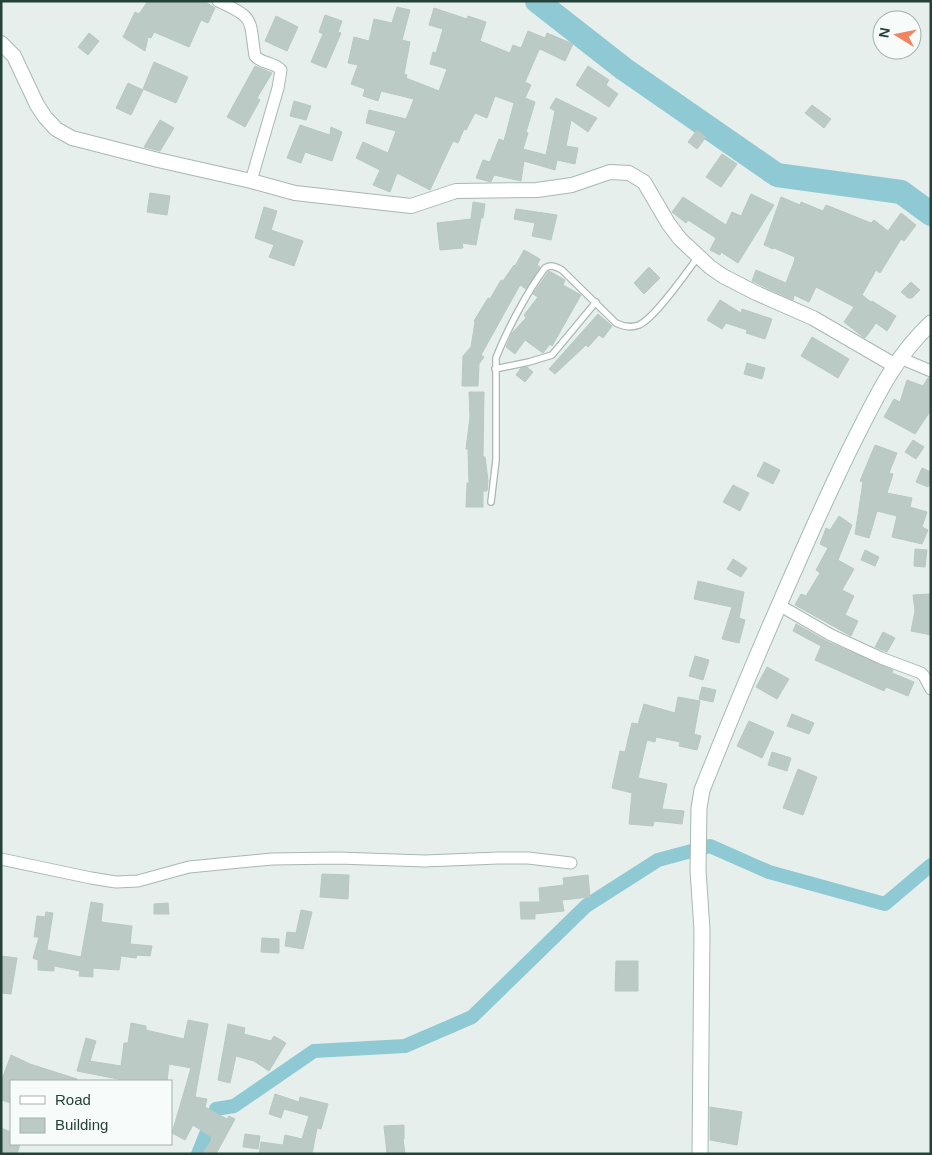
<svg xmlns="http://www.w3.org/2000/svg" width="932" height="1155" viewBox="0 0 932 1155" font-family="Helvetica,sans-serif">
  <rect width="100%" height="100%" fill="#e6efeb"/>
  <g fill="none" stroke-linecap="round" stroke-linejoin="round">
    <path stroke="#8ec9d4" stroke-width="14" d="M198,1154L216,1109L234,1106L314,1051L405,1046L472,1017L586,906L658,860L710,846L769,872L885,904L931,865"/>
    <path stroke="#8ec9d4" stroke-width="24" d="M537,1L624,69L777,175L901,192L931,214"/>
  </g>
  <path fill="#bbcac4" stroke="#b8c9c2" d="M148,1H204L215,8L208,23L201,20L189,47L154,32L151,38L148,37L145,51L123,37L135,12L139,14Z
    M397,7L410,10L402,40L410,42L404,74L407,75L406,78L439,91L447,69L430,64L433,52L436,53L443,29L429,25L434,8L467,19L468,16L486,22L480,41L510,53L513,45L521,48L528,31L545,38L547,33L573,44L565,61L540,49L538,52L525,82L531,85L525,98L535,102L526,132L528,133L523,149L546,155L555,111L550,108L556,98L597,118L588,132L571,120L566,146L578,148L575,164L557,160L555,170L524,161L521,181L494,175L491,182L476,178L483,160L490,162L499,139L504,141L514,103L495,96L487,118L475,113L466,130L464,129L458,143L453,141L430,190L397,173L390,192L373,185L380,170L356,158L363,142L388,153L396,131L366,123L369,110L406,119L414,99L381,91L378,101L363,96L365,89L351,84L358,65L348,63L354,37L369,41L374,19L392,23Z
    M325,15L342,21L338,32L341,33L326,68L311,62L323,34L319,32Z
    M276,16L298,27L287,51L265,41Z
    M89,33L99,41L88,55L78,47Z
    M154,62L188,77L176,103L143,89Z
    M255,66L272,73L257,98L260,100L245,127L227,117Z
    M588,66L609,80L606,85L618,94L609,107L576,85Z
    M128,83L143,90L131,115L116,108Z
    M294,101L311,106L306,120L290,116Z
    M812,105L831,119L824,128L805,113Z
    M160,120L174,128L160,151L144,147Z
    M300,125L330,135L331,127L342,132L332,161L305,152L301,163L287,158Z
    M697,130L706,137L697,149L688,142Z
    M722,154L737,164L721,187L706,177Z
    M150,193L170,196L167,215L147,212Z
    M751,194L774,205L738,263L721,252L720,255L710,250L716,238L688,220L686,223L672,212L683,197L726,225L732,212L741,216Z
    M781,197L800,205L801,202L823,211L826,205L871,223L874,220L888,231L901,213L916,225L904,241L901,239L880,273L876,270L862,295L871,302L872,301L896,316L887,331L876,323L865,338L863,337L844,322L854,307L816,287L809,302L794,295L793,300L752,281L756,270L786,283L794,262L795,257L774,248L773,249L764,245Z
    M473,202L485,204L483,218H481L476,245L462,243L463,248L440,250L437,223L471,219Z
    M264,207L277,211L271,230L303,241L294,266L269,257L274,245L255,238Z
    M516,209L557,215L551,240L532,236L535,223L514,219Z
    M524,250L540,259L537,265L540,267L526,289L520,285L481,355L484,357L479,364L478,386H462L463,356L471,347L475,322L474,321L488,298L490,299L501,280L503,281L514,265L515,266Z
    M649,267L660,278L644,294L634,283Z
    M549,271L565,280L563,285L581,295L552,346L550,344L543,353L525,340L515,354L506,347L512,333L526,318L524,315L538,297L533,294Z
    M911,282L920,290L912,298H908L901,292Z
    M720,300L741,313L742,309L772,319L765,339L746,333L747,330L726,323L722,329L707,320Z
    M598,314L612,326L603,338L599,335L588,347L586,345L555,374L549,369Z
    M812,337L849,359L838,378L801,356Z
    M747,363L765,368L762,379L744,374Z
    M527,367L533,372L525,382L516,375L521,368Z
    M928,378H931V410L915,434L884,417L894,399L900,402L907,380L923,386Z
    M469,392H484L483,457H485L488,481L487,491H483V507H466L467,483H469L468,449H466L470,417Z
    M913,440L924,447L916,459L905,452Z
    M875,445L897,453L889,473L893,474L887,493L912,498L910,507L927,512L922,527L928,530L922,544L892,537L897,516L877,511L869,538L855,534L863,482L860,481Z
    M764,462L780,470L773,484L757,476Z
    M922,468L931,472V481L928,487L916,482Z
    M733,485L749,493L740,511L723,502Z
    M839,516L852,525L838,560L854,569L842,590L854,596L845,615L858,621L851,636L795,605L801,594L806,596L820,573L816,570L828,548L820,544L826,528L830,530Z
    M915,549L927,550L925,567L914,566Z
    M865,550L879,557L875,566L861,560Z
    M733,559L747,568L741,577L727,569Z
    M698,581L744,592L739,618L745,620L739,643L722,639L732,607L694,599Z
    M931,594V635L911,631L915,611L913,595Z
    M796,624L828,642L893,670L892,673L914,682L908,696L886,687L884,691L815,660L821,646L793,631Z
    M883,632L895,638L887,652L875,647Z
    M695,656L709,660L703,680L689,676Z
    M767,667L789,679L777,699L756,687Z
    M702,687L716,690L713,702L699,699Z
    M678,697L700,701L694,734L701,736L697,750L679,746L680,742L656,737L655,742L647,740L638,778L667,784L662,809L684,811L682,824L654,821L653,826L629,824L632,793L612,788L620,751L625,752L632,723L638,724L644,704L675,713Z
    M792,714L814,723L809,734L787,726Z
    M749,721L774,732L762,758L737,746Z
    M772,752L791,758L787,771L768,765Z
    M798,769L817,777L803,815L783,808Z
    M322,874L349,875L348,899L320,897Z
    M588,875L590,897L562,900L564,911L535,914V919H521L520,902H540L539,888L564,885L563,878Z
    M91,902L103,904L101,922L132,926L130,944L152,946L150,956L137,955L136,958L121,956L119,970L93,968V977L79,976L80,971L54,966V971L38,970V960L33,958L39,937H34L37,916L45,917L46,912L53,913L47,950L81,957Z
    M168,903L169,914H154V904Z
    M301,910L312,912L303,949L285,946L287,932L296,933Z
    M262,938L279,939V953L261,952Z
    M1,956L17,958L11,994L1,993Z
    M616,961H638V991H615Z
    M188,1020L208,1024L195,1097L207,1099L205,1107L227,1119L229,1116L235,1119L216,1154H202L213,1138L193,1125L185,1140L172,1133L191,1068L169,1064L167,1081H128L77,1071L86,1038L96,1041L90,1061L121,1066L124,1043H128L131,1023L146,1026V1030L184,1039Z
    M228,1024L245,1028L244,1034L271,1041L274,1036L286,1043L269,1071L254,1061L236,1056L230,1083L218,1080Z
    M11,1055L30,1064L77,1079V1081H11V1103L1,1100V1082Z
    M275,1094L299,1102L300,1097L328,1104L321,1129L317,1128L312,1154H259L261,1142L283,1145L285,1135L302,1139L309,1116L284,1109L281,1118L269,1114Z
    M710,1107L742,1112L737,1145L710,1140Z
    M404,1125V1139H403L405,1154H387L384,1126Z
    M1,1128L11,1132V1144H20L17,1154H1Z
    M245,1134L260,1136L258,1149L243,1147Z"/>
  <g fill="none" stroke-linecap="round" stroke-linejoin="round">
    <g stroke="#a8b8b2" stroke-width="8">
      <path id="service" d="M495,369L529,362L552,355L596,302
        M491,502L496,460V358C507,330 527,292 545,268C552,264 556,267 562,270L616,323C624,327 631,328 639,325C655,318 686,273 698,257"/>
    </g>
    <g stroke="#a8b8b2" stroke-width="13">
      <path id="minor" d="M218,1C256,18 249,19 255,56C262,64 274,62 281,70L278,88L251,181
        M900,358L931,371
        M779,605L831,635L881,658L921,673L924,676L931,689
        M1,859L91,878L116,882L138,881L189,867L272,859L338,858L425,861L498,858H528L571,863"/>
    </g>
    <g stroke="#a8b8b2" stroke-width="16">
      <path id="tertiary" d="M1,43L14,56L37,105L45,117L56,129L72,138L158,160L251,181L295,193L411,206L456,191L537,190L572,185L610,172L629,173L644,182L668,223L680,239L710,267L723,276L754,292L813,318L894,365"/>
    </g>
    <g stroke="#a4bbb3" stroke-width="17">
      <path id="secondary" d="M700,1154L702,930L698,870L699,808L702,790C737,702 774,615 813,528C828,495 843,462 860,429C880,389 898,354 931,323"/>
    </g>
    <use href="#service" stroke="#fff" stroke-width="5.5"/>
    <use href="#minor" stroke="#fff" stroke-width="11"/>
    <use href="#tertiary" stroke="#fff" stroke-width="14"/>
    <use href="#secondary" stroke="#fff" stroke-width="15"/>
  </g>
  <rect width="932" height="1155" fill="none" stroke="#24423a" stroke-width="5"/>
  <rect x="10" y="1080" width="162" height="65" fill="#f7fbf9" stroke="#a3b1ad"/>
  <rect x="20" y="1096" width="25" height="8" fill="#ffffff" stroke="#a3b1ad"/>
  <text x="55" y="1105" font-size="15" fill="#24423a">Road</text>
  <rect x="20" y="1118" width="25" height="15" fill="#bbcac4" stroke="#a3b1ad"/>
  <text x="55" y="1130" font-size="15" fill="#24423a">Building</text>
  <g transform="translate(897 35) rotate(280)"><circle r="24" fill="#f7fbf9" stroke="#a3b1ad"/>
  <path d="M0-4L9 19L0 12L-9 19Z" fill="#f4845f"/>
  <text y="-8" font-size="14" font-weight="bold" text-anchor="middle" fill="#24423a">N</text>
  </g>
</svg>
